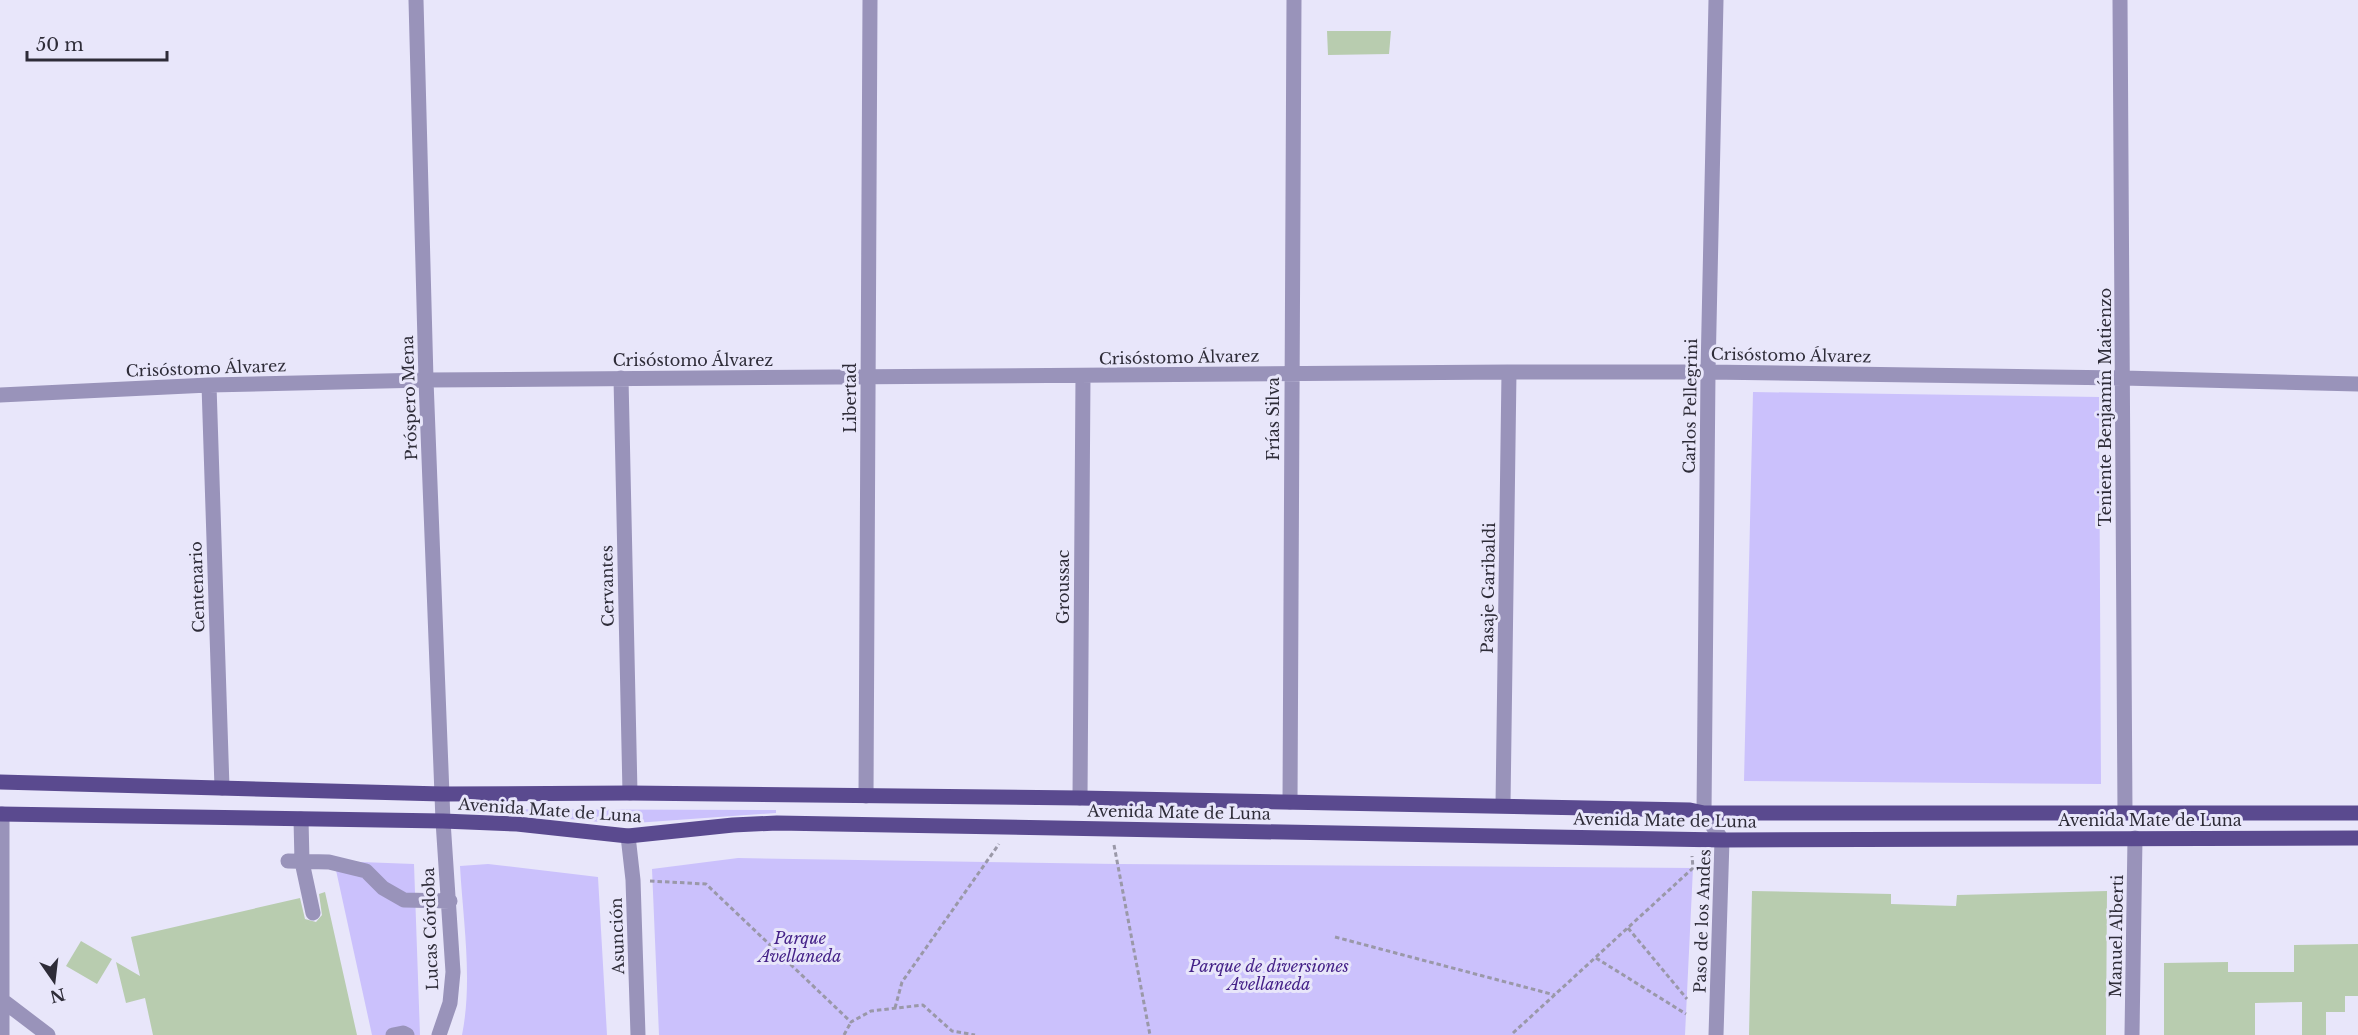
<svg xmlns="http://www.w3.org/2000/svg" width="2358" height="1035" viewBox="0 0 2358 1035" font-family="'Libre Baskerville',serif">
  <rect width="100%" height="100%" fill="#e8e6fa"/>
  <path fill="#cbc1fc" d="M1753,392L2099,397L2101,784L1744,781Z
    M464,809L776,810V813L621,824L518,814L464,812Z
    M738,858L1117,864L1693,868L1685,1035H659L652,869Z
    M334,861L414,864L420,1035H372Z
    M488,864L598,877L607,1035H462C473,980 463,921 460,866Z"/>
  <path fill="#b8ccaf" d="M1327,31H1391L1389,54L1328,55Z
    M1752,891L1891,894V904L1956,906L1957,895L2107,891L2106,1035H1749Z
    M325,892L357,1035H153L145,998L126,1003L116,962L140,976L131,937L300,898L305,919L316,922L322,915L319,894Z
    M81,941L112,959L97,984L66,966Z
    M2358,944V996H2345V1012H2326V1035H2302V1002L2255,1003V1035H2164V963L2228,962V972H2294V945Z"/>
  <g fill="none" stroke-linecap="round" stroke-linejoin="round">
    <path stroke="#9a98a8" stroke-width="3" stroke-dasharray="4.5 3" stroke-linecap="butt" d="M1114,845L1150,1035
      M650,881L706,884L851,1022L871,1011L923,1005L952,1031L975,1035
      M1628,928L1687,999
      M1335,937L1555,995
      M1596,958L1686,1014
      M895,1008L902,982L999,844
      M1513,1033L1693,868L1692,856
      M844,1035L851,1022"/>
    <path stroke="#9993ba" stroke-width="15" d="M416,0L426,380L443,821L453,972L450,1003L439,1035
      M1716,0L1708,372L1704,813L1722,840L1716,1035
      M2120,0L2125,813
      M621,378L630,793
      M209,385L222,788
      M0,395L209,385L426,380L1509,372H1708L2123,378L2358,384
      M866,796L870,0
      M1080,798L1083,376
      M1290,802L1294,0
      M1503,805L1509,372
      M301,819L302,862L313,913
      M628,836L633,880L638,1035
      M288,861L329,862L366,871L383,888L404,900L450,901
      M2,1000L48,1035
      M2,1035V814
      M393,1035L403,1033L407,1035
      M2132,1035L2135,838"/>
    <path stroke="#5a4a8f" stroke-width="15" d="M0,782L442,794L630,793L1080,798L1690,810L1704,813H2358
      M0,814L443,821L517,824L628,836L733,825L777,823L1722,840L2358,838"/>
  </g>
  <g text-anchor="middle" stroke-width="6" stroke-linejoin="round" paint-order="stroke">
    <g font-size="16" fill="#2e2c38" stroke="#e8e6fa">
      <text transform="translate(1791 355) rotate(1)" y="6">Crisóstomo Álvarez</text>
      <text transform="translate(1179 357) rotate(-1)" y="6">Crisóstomo Álvarez</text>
      <text x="693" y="366">Crisóstomo Álvarez</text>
      <text transform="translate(206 368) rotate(-2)" y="6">Crisóstomo Álvarez</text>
      <text transform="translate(409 398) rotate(-92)" y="6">Próspero Mena</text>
      <text transform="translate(850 398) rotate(-90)" y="6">Libertad</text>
      <text transform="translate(1690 406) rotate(-89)" y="6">Carlos Pellegrini</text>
      <text transform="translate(2105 407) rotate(-90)" y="6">Teniente Benjamín Matienzo</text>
      <text transform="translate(1273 419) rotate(-90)" y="6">Frías Silva</text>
      <text transform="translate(607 586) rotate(-91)" y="6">Cervantes</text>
      <text transform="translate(197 587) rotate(-92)" y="6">Centenario</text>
      <text transform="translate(1063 587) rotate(-90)" y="6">Groussac</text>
      <text transform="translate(1488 588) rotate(-89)" y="6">Pasaje Garibaldi</text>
      <text transform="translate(550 810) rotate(4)" y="6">Avenida Mate de Luna</text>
      <text transform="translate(1179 812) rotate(1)" y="6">Avenida Mate de Luna</text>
      <text transform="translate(1665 820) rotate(1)" y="6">Avenida Mate de Luna</text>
      <text x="2150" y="826">Avenida Mate de Luna</text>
      <text transform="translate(1702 921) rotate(-88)" y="6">Paso de los Andes</text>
      <text transform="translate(430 929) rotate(-92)" y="6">Lucas Córdoba</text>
      <text transform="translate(617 936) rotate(-92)" y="6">Asunción</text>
      <text transform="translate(2116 936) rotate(-89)" y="6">Manuel Alberti</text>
    </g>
    <g font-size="16" font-style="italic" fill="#452288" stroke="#e8e6fa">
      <text x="800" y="944">Parque<tspan x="800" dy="18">Avellaneda</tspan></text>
      <text x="1269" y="972">Parque de diversiones<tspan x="1269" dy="18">Avellaneda</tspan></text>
    </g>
  </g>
  <g transform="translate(54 981) rotate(166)" stroke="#e8e6fa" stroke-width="4.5" paint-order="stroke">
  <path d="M0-4.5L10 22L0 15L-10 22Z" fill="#2e2c38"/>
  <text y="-9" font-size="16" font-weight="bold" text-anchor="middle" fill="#2e2c38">N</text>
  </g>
  <path d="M27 51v9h140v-9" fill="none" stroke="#2e2c38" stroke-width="3"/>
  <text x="36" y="51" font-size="18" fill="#2e2c38" stroke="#e8e6fa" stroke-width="4.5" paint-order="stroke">50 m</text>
</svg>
